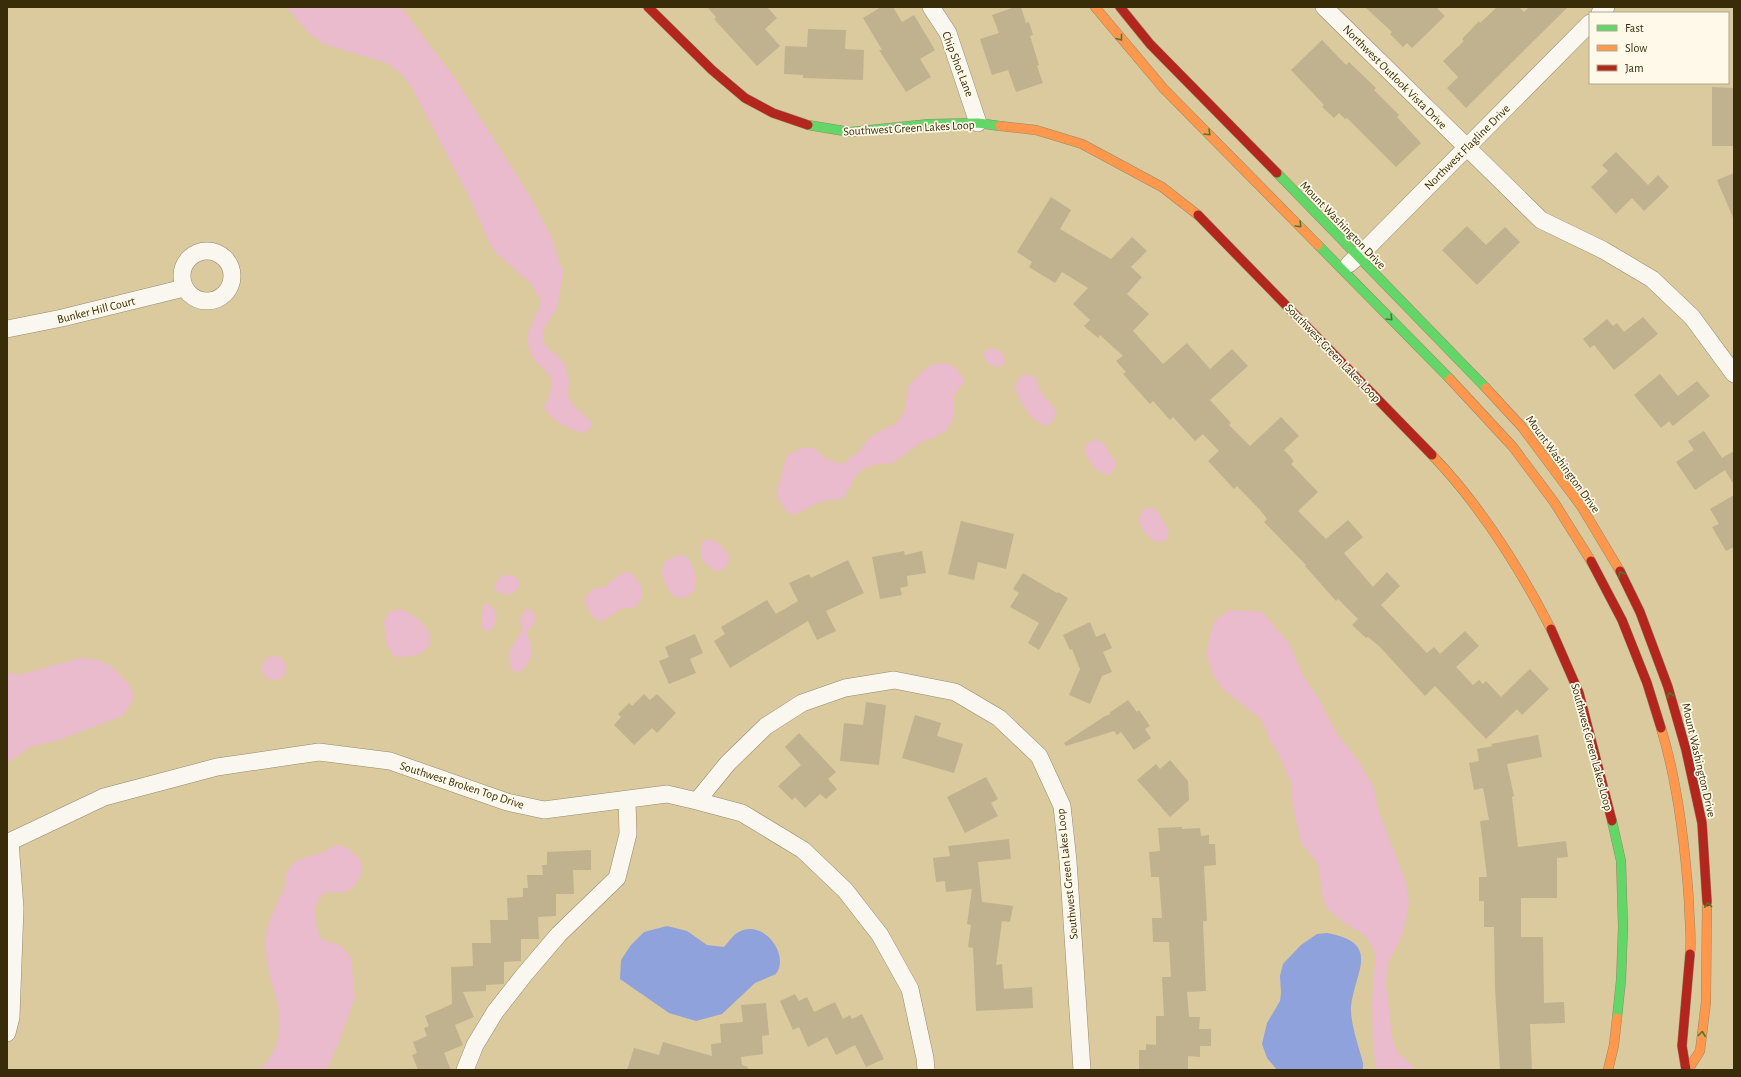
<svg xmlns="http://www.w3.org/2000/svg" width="1741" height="1077" viewBox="0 0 1741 1077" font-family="'Alegreya Sans',sans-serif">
  <rect width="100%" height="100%" fill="#dbca9e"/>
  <path fill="#eabacd" d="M286,7H401L454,77L527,191L551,236L563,272L557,308L545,326L543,333L544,342L546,347L557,355L565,365L569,381L568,395L570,400L580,412L591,421V429L582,433C567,428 552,422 544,407C566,367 535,374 529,348C524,331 536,318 541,304L537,293L530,283L493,250L469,197L412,88L401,74L387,63L324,44L310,34Z
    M990,348C1000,349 1006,354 1004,364C997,369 992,366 986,361L984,355L985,351Z
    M947,363L956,368L964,379L963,383L954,396V417L947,430L931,439L923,441L893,463L876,464L860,471L853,480L844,498L819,502L797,514H790L785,509L778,498L777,490L787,456L799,449L813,447L827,459L842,464L859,452L869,438L886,428L893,426L900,419L905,411L908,387L918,375L933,364Z
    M1023,374L1035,377C1038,383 1039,389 1042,394C1046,400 1054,404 1055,411C1056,414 1055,418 1053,420C1041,439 1015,397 1015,385Z
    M1095,439L1103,443L1117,464L1111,474C1096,475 1090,463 1084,450L1086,445Z
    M1151,507L1158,512L1169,531L1167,540L1160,542C1151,542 1139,528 1139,519C1139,516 1141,513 1143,510Z
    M710,539L720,544L729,556C727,588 691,561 703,541Z
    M680,554L689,559C691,566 696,573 696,580C698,591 684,603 674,596C666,590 664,579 661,571L666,561Z
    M627,572C634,573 642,584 642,591C643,598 638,604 634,608C617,606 615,615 601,622C591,617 586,609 585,598L594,588L605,587L619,575Z
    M502,575C511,575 518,575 520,585C514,595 505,598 496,590L495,585Z
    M487,603C498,609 500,624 489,631L483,630L481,624L483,605Z
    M400,609C415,613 444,638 423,652C415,657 404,657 395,657L387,646L384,623L386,617L390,612Z
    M527,609L533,610L536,619L531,628L527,630C527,636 530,641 531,646C532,659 528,669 516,673C500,658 514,645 523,629C518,621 520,615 527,609Z
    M1229,610L1262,612L1289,643L1303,676L1319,699L1335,731L1359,762L1374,788L1378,809L1406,883L1409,902L1407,916L1401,938L1387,965L1386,985L1392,1036L1396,1051L1409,1062L1415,1070H1377L1373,1049L1372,1000L1376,955L1367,937L1339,919L1326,907L1322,893L1319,865L1301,843L1292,800L1291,783L1279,754L1269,739L1262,720L1223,689L1212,673L1207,656L1210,633L1215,621Z
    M262 668a12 12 0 1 1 24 0a12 12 0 1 1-24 0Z
    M81,658C101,659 110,663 124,679C128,683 132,687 133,694C134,701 126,711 122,716L59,740L30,747L7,763V673L19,675Z
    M334,845H339L349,849L360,859L362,874C349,895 348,893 325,892C321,897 317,901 315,906C313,915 318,931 321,939L340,945L351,957L355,997L340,1039L327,1070H260C304,1021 261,988 266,937C268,919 277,905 284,889C288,880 283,873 293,864C301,856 314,856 324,852C327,851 331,848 334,845Z"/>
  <path fill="#8fa2db" d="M667,926L687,931L707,945L724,947C728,943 732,936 737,933C757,920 780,941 780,962C780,966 778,971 776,974L755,983L722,1014L696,1021L669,1013L620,979L621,960L631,945L644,932Z
    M1327,933C1382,943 1355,971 1351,1006C1350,1023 1359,1047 1363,1063V1070H1277L1267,1058L1262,1044L1267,1023L1280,1001L1281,993L1280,976L1283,964L1301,945L1317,934Z"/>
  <path fill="#c0b28f" d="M707,7H767L777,18L765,29L780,46L757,66L714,19L716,17Z
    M881,7H893L902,22L914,15L935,50L920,59L931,77L906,92L879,50H882L863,18Z
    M1015,7H1021L1026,23L1029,22L1033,35L1030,36L1039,65L1037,66L1043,83L1016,92L1008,70L992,75L980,39L999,33L992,15Z
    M1365,7H1436L1445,16L1412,48L1407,43L1403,47L1390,34L1392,32Z
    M1497,7H1519L1524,12L1529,7H1568L1466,108L1447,88L1458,77L1443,61L1464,41L1462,39L1479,21L1480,23Z
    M808,29L846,30L845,49L864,50L863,80L803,78V75L784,74L785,46L807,47Z
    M1322,40L1346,65L1349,62L1376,88L1374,90L1399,115L1397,117L1421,143L1396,167L1347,118L1345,119L1339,113L1334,118L1322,107L1324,105L1291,70Z
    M1712,87L1734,88V146H1712Z
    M1616,152L1648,185L1658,175L1669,187L1644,211L1632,198L1616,214L1591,187L1608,171L1602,165Z
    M1734,173V220L1717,180Z
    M1051,197L1071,210L1060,229L1111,259L1132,237L1147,251L1131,267L1142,277L1127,294L1149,314L1133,331L1163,364L1187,343L1210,369L1232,349L1248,366L1210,400L1231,423L1229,425L1250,446L1281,417L1299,436L1284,450L1294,461L1291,464L1318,492L1298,511L1326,539L1348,520L1363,537L1344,553L1373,587L1387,572L1400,586L1381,605L1427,653L1434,647L1440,654L1465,631L1479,646L1456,667L1473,685L1479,680L1483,684L1486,681L1501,697L1530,669L1549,689L1522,715L1517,709L1486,739L1435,686L1425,696L1379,646L1368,637L1366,638L1352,625L1358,619L1338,599L1336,601L1305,566L1306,565L1264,522L1267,519L1260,510L1237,486L1234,489L1208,461L1219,451L1203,434L1195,441L1173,417L1170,420L1153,401L1150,404L1123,374L1126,372L1116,361L1123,356L1100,335L1098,338L1084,326L1090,320L1073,304L1088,288L1062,272L1055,283L1029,267L1032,262L1017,252Z
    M1467,226L1486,245L1505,227L1520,242L1477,285L1442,250Z
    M1643,317L1658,334L1614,370L1594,345L1590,348L1583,339L1607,319L1613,326L1617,323L1624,332Z
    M1660,374L1678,396L1697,381L1710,396L1673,426L1669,421L1661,428L1634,395Z
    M1704,431L1722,458L1734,451V485L1725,470L1695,490L1676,462L1694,450L1688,441Z
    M1734,495V547L1726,551L1712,527L1719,524L1710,509Z
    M961,521L1014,534L1006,569L978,562L974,580L948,574Z
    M904,551L905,555L922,551L926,573L907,576L908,586L900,588L902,595L880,599L872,557Z
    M848,560L864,593L826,611L836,631L817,640L808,621L730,668L714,641L725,634L721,627L767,600L776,614L798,601L789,583L809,574L811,578Z
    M1023,573L1057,593L1058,592L1068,598L1039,650L1028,643L1039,623L1010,607L1019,593L1013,589Z
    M1090,622L1096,637L1105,633L1112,648L1103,652L1112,672L1102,676L1090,704L1069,695L1080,669L1072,649L1070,650L1063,635Z
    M695,634L703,653L690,659L696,673L669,684L659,661L669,657L665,647Z
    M644,694L650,700L657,694L676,713L657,733L652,728L634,745L614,725L621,717L618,714L629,703L632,706Z
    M1128,700L1137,712L1139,710L1150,726L1145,729L1151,738L1134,750L1121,732L1117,735L1114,731L1066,746L1064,743L1105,716L1111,714L1109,713Z
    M866,702L886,705L879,765L840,761L844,723L863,725Z
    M915,715L941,723L937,736L963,744L954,773L902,758Z
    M799,733L836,772L828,779L837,789L826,799L820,794L805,808L795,797L792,800L778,786L801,765L785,747Z
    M1538,735L1542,757L1507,764L1514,796L1512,797L1518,847L1566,841L1568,857L1557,858V898H1521V937H1543L1544,1003L1564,1002L1565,1023L1530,1024L1532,1070H1500L1495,989L1494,927H1484V901H1479V877H1487L1480,821L1489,820L1483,788L1474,790L1469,763L1479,761L1477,749L1493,746L1491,744Z
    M1170,760L1188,781L1189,800L1170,817L1137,780L1156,764L1160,769Z
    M986,777L998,799L991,803L998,816L965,833L947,797Z
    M1182,827V829L1200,828L1201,836L1209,835V844H1215L1216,865L1204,866L1207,921H1203L1206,991L1187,992L1189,1017H1200L1199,1029H1211V1046H1200V1057L1188,1056V1070H1139V1050H1146V1044L1156,1045V1016H1164L1162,977H1171L1169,942H1153L1152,918H1162L1159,877H1151L1149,852L1160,851L1158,828Z
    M1009,839L1011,859L978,862L982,902L1013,906L1010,922L1002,921L996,965L1002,964L1004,989L1032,987L1033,1008L976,1011L973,948L968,947L971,925L967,924L972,889L946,892L945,881L936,882L933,858L950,856L948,846Z
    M591,850V870H573L574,894H556V916L538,917L539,939H521V961L504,962V984L486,985V991L463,992L474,1017L455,1025L463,1045L444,1053L451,1070H418L412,1055L417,1053L413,1042L427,1036L424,1028L429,1026L425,1016L452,1004L451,967L473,966L472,943H491L490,920H508L507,898L523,897V888H528L527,875H543L542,865H547V852Z
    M795,994L799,1001L807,997L814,1012L835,1002L843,1019L850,1015L852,1019L862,1014L884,1059L866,1067L855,1045L836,1055L827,1037L808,1047L799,1027L793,1030L780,1001Z
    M766,1003L769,1035L762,1036L763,1054L741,1057L742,1065L748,1067L747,1070H627L634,1048L659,1055L663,1042L712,1056L711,1044L721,1043L720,1024L743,1022L741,1005Z"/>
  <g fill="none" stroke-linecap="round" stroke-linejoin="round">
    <g stroke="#958969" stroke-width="18">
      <path id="street" d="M931,7L948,33L978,123
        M1324,7L1541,220L1603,250L1652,279L1692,317L1734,374
        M1600,13L1606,7
        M182 276a25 25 0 1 1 50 0a25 25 0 1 1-50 0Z
        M1349,264L1367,248L1590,23
        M7,329L62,318L184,288
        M697,801L728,763L766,726L802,703L845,688L894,680L955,692L999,718L1039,756L1062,806L1068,861L1082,1070
        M7,843L104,797L217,767L319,752L390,761L507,802L544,810L667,794L697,801L742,813L803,850L845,890L880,935L910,989L925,1058L926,1070
        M7,1033L11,1017L15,908L10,842
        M465,1070L475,1045L495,1012L524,975L559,934L617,878L628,834L627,801"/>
    </g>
    <g stroke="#958969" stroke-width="10">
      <path id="fast" d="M808,125L850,132L929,124L978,123L1000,126
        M1277,173L1486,388
        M1318,245L1450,379
        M1612,821L1621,861L1623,927L1621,980L1617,1018"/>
    </g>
    <g stroke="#958969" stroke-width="10">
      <path id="slow" d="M1095,7L1164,89L1318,245
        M1000,126L1036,130L1082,144L1162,187L1198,215
        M1450,379L1513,447L1554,502L1591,561
        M1486,388L1522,427L1581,506L1620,571
        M1432,455C1481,506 1519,567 1551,629
        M1661,728C1678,783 1685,844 1689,902C1689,919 1692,937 1690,954
        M1608,1070L1614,1045L1617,1018
        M1688,1070L1700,1051L1706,1002L1707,902"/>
    </g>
    <g stroke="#958969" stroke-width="10">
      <path id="jam" d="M648,7L712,70L745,98L773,113L808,125
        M1120,7L1150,44L1277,173
        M1198,215L1432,455
        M1591,561L1622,620L1647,683L1661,728
        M1620,571L1640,612L1668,687L1686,750L1702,823L1707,902
        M1551,629L1579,693L1612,821
        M1686,1070L1682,1046L1690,954"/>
    </g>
    <use href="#street" stroke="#faf7f0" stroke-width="17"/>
    <use href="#fast" stroke="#63d668" stroke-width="9"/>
    <use href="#slow" stroke="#ff974d" stroke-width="9"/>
    <use href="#jam" stroke="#b3261e" stroke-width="9"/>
  </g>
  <defs><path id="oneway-chevron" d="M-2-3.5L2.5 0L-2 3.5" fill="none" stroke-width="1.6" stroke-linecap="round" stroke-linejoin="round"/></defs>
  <g stroke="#4c7834">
    <use href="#oneway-chevron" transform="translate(1120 38) rotate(52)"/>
    <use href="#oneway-chevron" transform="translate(1208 133) rotate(45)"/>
    <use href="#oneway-chevron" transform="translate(1299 225) rotate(45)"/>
    <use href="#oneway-chevron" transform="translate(1390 318) rotate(45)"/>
    <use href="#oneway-chevron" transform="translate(1621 574) rotate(-116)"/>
    <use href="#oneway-chevron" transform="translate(1670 695) rotate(-106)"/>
    <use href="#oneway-chevron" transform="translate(1708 905) rotate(-94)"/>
    <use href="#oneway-chevron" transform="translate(1702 1034) rotate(-83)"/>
  </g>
  <g text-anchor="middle" stroke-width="3.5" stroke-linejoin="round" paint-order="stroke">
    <g font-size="12" fill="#392c09" stroke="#fff9e9">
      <text transform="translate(958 64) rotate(69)" y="4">Chip Shot Lane</text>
      <text transform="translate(1395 77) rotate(45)" y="4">Northwest Outlook Vista Drive</text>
      <text transform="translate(909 128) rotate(-3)" y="4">Southwest Green Lakes Loop</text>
      <text transform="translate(1467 147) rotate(-45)" y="4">Northwest Flagline Drive</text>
      <text transform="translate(1343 225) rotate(46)" y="4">Mount Washington Drive</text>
      <text transform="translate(96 310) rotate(-14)" y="4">Bunker Hill Court</text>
      <text transform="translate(1333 353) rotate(46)" y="4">Southwest Green Lakes Loop</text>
      <text transform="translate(1563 464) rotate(54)" y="4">Mount Washington Drive</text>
      <text transform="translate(1592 747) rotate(75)" y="4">Southwest Green Lakes Loop</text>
      <text transform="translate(1699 760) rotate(77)" y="4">Mount Washington Drive</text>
      <text transform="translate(462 785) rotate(18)" y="4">Southwest Broken Top Drive</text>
      <text transform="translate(1067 874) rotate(-96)" y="4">Southwest Green Lakes Loop</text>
    </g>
  </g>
  <rect width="1741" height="1077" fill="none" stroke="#392c09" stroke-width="16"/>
  <rect x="1589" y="12" width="140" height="72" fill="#fff9e9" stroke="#b0a78f"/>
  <rect x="1597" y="25" width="20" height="6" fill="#63d668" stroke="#b0a78f"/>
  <text x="1625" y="32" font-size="12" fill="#392c09">Fast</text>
  <rect x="1597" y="45" width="20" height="6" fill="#ff974d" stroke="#b0a78f"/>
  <text x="1625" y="52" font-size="12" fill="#392c09">Slow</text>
  <rect x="1597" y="65" width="20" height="6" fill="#b3261e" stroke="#b0a78f"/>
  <text x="1625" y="72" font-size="12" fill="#392c09">Jam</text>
</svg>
